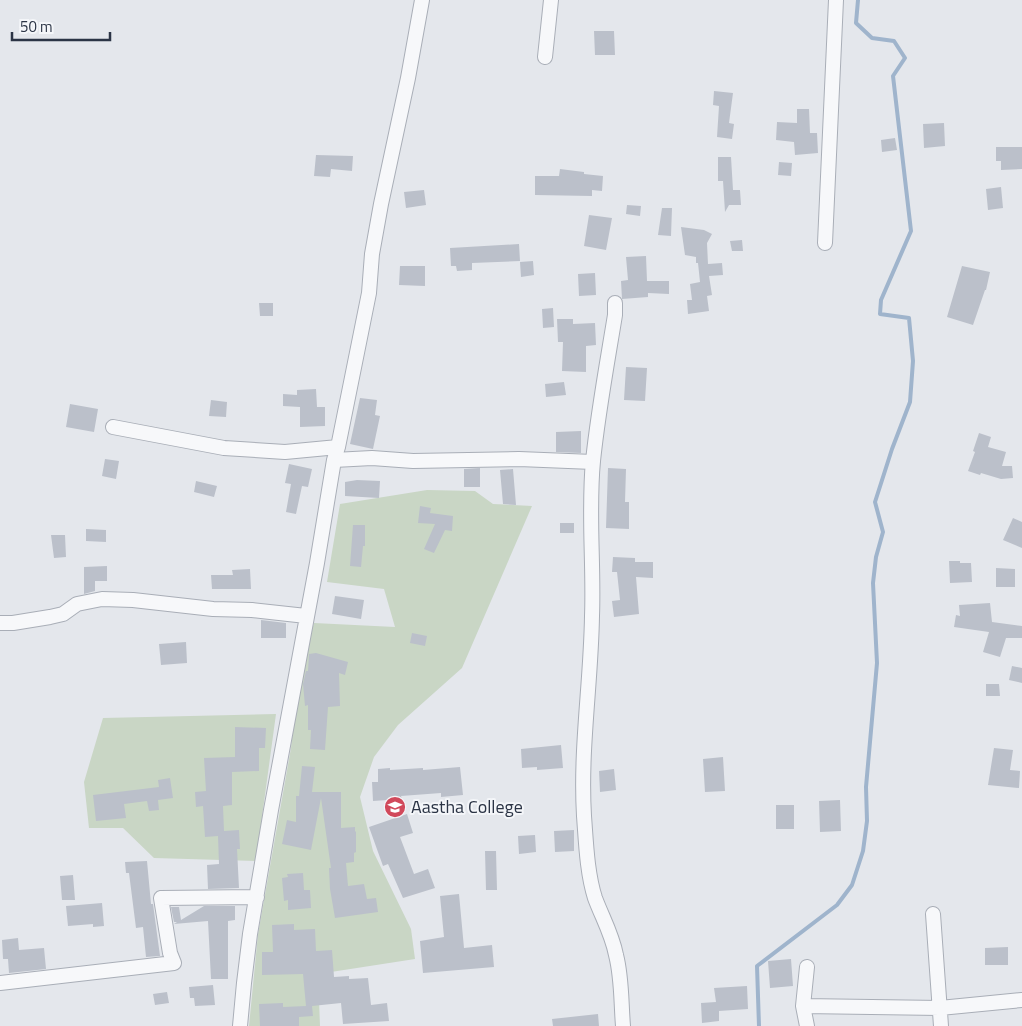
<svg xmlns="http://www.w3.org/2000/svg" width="1022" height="1026" viewBox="0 0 1022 1026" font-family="'Titillium Web',sans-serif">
  <rect width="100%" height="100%" fill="#e4e7ec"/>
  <path fill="#c9d6c5" d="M427,490L475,491L493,504L532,506L462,668L398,725L374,757L360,797L373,851L411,929L415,959L318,974L320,1026H249L258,934L291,748L298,678L314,623L395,627L384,589L327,582L340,504Z
    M276,714L256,861L154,858L123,828H89L84,782L103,718Z"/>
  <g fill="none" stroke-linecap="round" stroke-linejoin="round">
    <path stroke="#9fb4cc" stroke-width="4" d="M759,1026L757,966L837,905L852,885L863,851L867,821L866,787L877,663L873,583L876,557L883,532L875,502L892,449L910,402L913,361L909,318L880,314L881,300L911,231L893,76L905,58L894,41L872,38L856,23L858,0"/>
  </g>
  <path fill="#bbc0ca" d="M594,31H614L615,55H595Z
    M714,91L733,93L729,123L734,124L732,139L717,137L719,106L713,105Z
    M797,109H809L810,133H817L818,153L795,155L794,142L776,140L777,122L797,123Z
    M944,123L945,146L924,148L923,124Z
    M895,138L897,150L882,152L881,140Z
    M996,147H1022V169L1001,170V161H996Z
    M316,155L353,156L352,171L331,169L330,177L314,176Z
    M718,157H731L733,190H740L741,205H729L725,212L723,181H718Z
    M779,162L792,163L791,176L778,175Z
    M560,169L584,172V174L603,176L602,191L592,190V196L535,195V176H559Z
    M1001,187L1003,208L988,210L986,189Z
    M424,190L426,205L406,208L404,192Z
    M627,205L641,206L640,216L626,214Z
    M662,208H672L671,236L658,235Z
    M589,215L612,218L606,250L584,246Z
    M681,227L704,230L712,234L707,243L708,264L722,263L723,275L709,276L712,295L707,296L709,311L688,314L687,300H692L690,284L700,282L698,263H696V257L685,255Z
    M742,240L743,251H732L730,241Z
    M519,244L520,261L472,263V270L457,271L456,266H451L450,248Z
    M646,256L647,281H669V294L648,293V297L622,299L621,281L628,280L626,257Z
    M533,261L534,275L521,277L520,262Z
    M400,266H425V286L399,285Z
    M962,266L990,272L986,290H985L973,325L947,317Z
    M595,273L596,295L579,296L578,274Z
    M259,303H273V316H260Z
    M553,308L554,327L543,328L542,309Z
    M557,319H573V324L595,323L596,345L586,346V372L562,371L563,342H558Z
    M626,367L647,368L645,401L624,400Z
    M564,382L566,395L546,397L545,384Z
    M316,389L317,407H325V426L300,427V407L283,406V394L297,395V390Z
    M360,398L377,400L375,415L380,416L373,449L350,444Z
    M211,400L227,402L226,417L209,416Z
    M70,404L98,409L94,432L66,427Z
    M581,431V453L556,452V432Z
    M979,433L991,437L988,447L1006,452L1002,466H1012L1013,478L1001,479L981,473L980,475L968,471L975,452L973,451Z
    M105,459L119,461L116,479L102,476Z
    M289,464L312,469L308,487L302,486L296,514L286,512L291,484L285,483Z
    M480,468V487H464V469Z
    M608,468L626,469L625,502H629V529L606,528Z
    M513,469L516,505L503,504L500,470Z
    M357,480L380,481L379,498L345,496V482Z
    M196,481L217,486L214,497L194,492Z
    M420,506L431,508L430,513L453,516L452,531L445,530L434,553L424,549L435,524L418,523Z
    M1013,518L1022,522V548L1003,540Z
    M560,523H574V533H560Z
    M353,525H365V546H363L361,567L350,566Z
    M86,529L106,530V542L86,541Z
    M51,535H65L66,557L54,558Z
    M613,557L635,558V562H653V578L636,577L639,614L614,617L612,601L620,600L617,572H612Z
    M949,561H960V563H971L972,582L950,583Z
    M107,566V581H95V591L84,594V567Z
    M996,568L1015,569V587H996Z
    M250,569L251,589H212L211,575H233L232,570Z
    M335,596L364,600L361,619L332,614Z
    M990,603L992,622L1022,626V638H1006L1000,657L983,652L989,632L954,627L956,615L960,616L959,605Z
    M261,620L286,623V638H261Z
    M412,633L427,636L425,646L410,643Z
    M186,642L187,663L161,665L159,644Z
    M316,653L348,662L345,675L339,673L340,706L328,707L325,750L310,749L311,730H308V705L305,706L303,684L306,671H308L309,654Z
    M1012,666L1022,668V683L1009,680Z
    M986,684H999L1000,696H986Z
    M235,727L266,728L265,748H259V771L232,772V805L223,806L224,831L239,830L240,849H237L239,888L208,889L207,865L219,864L218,836L205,837L203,806L196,807L195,792L206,791L204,758L235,757Z
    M561,745L563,768L537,770V767L522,768L521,749Z
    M994,748L1013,750L1010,770L1020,771L1019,788L988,785Z
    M723,757L725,791L705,792L703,759Z
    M302,766L315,767L312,792H341V828L355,827V832L356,831V852L354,853V862L346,863L348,886L364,884L367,899L376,898L378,912L335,918L330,889L329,868H331L321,798L311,850L282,844L287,820L296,822V796H299Z
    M460,767L463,795L441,797V793L401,796L402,799L373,801L372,782H378V769L390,768V770L423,768V770Z
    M614,769L616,790L600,792L599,771Z
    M170,778L173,798L158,800L159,810L149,811L147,801L124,804L126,818L96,821L93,795L159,787L158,780Z
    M840,800L841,831L820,832L819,801Z
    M776,805H794V829H776Z
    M407,814L413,833L400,837L414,874L428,869L435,888L403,898L388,864L383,866L369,827Z
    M574,830V851L555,852L554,831Z
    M535,835L536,852L519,854L518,836Z
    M485,851H496L497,890H486Z
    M147,861L151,904H153L160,956L146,957L143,927L136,928L129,873H126L125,862Z
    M303,873L304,890H310L311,908L288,910V900L284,901L282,878L288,877L287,874Z
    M73,875L75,900H62L60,876Z
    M459,894L464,948L492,945L494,967L423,973L420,941L444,937L440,896Z
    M102,903L104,926L93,927V924L68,926L66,906Z
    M204,906H235V920L228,921V979H211L208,921L174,924L177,922H174L171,907H179L181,920Z
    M294,924V930L315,929L316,951L332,950L334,977L349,976V979L368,978L371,1005L387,1003L389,1021L343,1024L341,1003L312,1006L313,1016L299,1017V1026H260L259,1004L283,1003V1007L306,1006L303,974L262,975V952H273L272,925Z
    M18,938L19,950L44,948L46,969L9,973L8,959H3L2,940Z
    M1008,947V965H985V948Z
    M791,959L793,986L770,988L768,961Z
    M213,985L215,1005L195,1006L194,998H190L189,987Z
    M747,986L748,1009L719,1011V1021L702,1023L701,1003L716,1002L714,988Z
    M167,992L169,1003L155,1005L153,994Z
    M598,1014L599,1026H553L552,1019Z"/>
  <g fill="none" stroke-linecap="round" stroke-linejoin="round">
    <g stroke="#a9aeb7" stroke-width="16">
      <path id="minor" d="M545,57L551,0
        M825,243L836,0
        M615,303V315C607,364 598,412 593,461C588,513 594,564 592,616C591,683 580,749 584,816C586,842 587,873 595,898C602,917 612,934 616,955C622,978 621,1002 623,1026
        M113,427L224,448L285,452L338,447
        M334,460L372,458L413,461L519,459L593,462
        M0,623H13L50,617L63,614L77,604L102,599L133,600L213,609L252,610L306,616
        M933,914L941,1026
        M807,967L803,1006L807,1026
        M0,983L174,963L170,953L161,898L257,897
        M803,1006L940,1008L1022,1000
        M240,1026L244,983L250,934L271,810L317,563L334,460L338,447L369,293L372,254L381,204L408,78L422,0"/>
    </g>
    <use href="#minor" stroke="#f7f8fa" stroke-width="14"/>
  </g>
  <defs>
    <g id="school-disc" transform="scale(1.125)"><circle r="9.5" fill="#d1495b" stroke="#f4f6f9"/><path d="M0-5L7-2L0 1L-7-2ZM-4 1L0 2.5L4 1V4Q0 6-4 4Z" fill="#fff"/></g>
  </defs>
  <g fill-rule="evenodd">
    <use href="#school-disc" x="395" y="807"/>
  </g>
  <g text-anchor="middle" stroke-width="4" stroke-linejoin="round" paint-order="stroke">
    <g font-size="18" fill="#2b3445" stroke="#f4f6f9" text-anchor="start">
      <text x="411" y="813">Aastha College</text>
    </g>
  </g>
  <path d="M12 32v8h98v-8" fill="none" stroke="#2b3445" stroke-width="2.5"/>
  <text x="20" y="32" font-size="15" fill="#2b3445" stroke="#f4f6f9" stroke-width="4" paint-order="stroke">50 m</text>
</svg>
